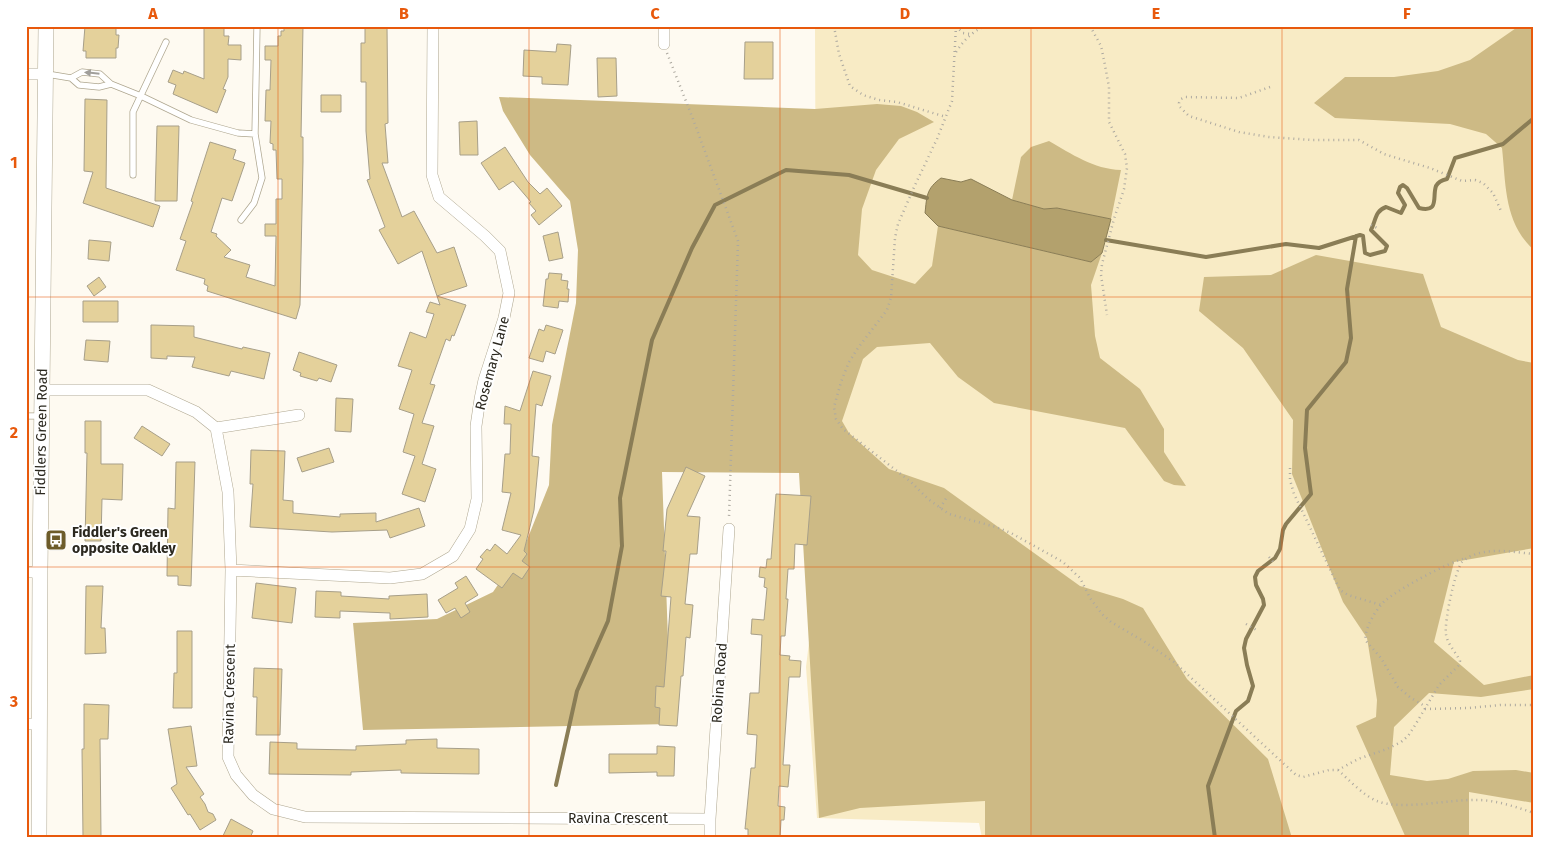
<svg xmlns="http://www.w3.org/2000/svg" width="1560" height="864" viewBox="0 0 1560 864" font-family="'Fira Sans',sans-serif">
  <rect width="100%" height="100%" fill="#fefaf1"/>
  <path fill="#f8ebc5" d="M815,26H1534V838H982L979,823L817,818L806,667L817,576Z"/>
  <path fill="#cdba85" d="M1519,26L1534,29V250C1504,223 1506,185 1502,148L1486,134L1450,124L1335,118L1314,103L1345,77H1394L1438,71L1470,60Z
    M499,97L815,109L877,104L901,106L917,112L934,122L899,139L876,170L862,209L858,255L872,270L915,284L932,266L938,226L1091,262L1102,253L1091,285L1095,336L1100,358L1140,389L1164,429V452L1186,486L1174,485L1164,481L1125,428L994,403L958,377L930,343L877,347L863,359L842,421L849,433L889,469L944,488L1080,586L1123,599L1143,608L1187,679L1268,759L1292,838H985V801L860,808L819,818L799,473L662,472L671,724L363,730L353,623L437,619L493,592L525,545L549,485L552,425L576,303L578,250L570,201L530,155L503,111Z
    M1049,141C1072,154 1093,169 1121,170L1111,219L1057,208L1044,209L1012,200L1021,157L1031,147Z
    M1316,255L1423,274L1441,327L1518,360L1534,363V548L1454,562L1434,642L1484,685L1534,675V689L1481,697L1429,693L1394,727L1390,775L1427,781L1448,779L1473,771L1516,770L1534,773V803L1469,792V838H1406L1356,726L1376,717L1377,700L1367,638L1343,602L1292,474L1293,420L1243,348L1199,311L1204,277L1271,275Z"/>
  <path fill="#b3a16d" stroke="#8a7d56" d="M941,178L961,182L971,179L1012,200L1044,209L1057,208L1111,219L1102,253L1091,262L938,226L925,213C927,196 926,189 941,178Z"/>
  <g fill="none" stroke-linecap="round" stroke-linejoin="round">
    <path stroke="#8a7d56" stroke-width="4" d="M1106,240L1206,257L1286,244L1319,248L1360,235L1363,236L1365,253L1370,255L1385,251L1387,246L1371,230C1376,220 1375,211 1386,207L1401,213L1405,205L1398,193L1400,187L1403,185L1407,188L1419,208C1440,213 1432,197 1436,186C1438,182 1442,180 1447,179L1455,158L1503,144L1534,118
      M556,785L577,691L608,621L622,546L620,498L652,340L692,248L715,205L786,170L849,175L927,198
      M1215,838L1208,786L1236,711L1248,701L1253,686L1247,665L1244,648L1246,639L1264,605L1263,599L1256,585L1255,577L1258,571L1275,558L1280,549L1283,530L1286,524L1311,494L1305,448L1307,410L1346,362L1351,338L1347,289L1356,236"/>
  </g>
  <path fill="#e4d19b" stroke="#a79f89" d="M85,26L116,27V35H119L118,48H116V58H86V51H83Z
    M204,26H224V36H229L228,45H241V60L228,59V77L223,89L226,90L217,113L173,94L176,85L168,82L173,70L183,74L184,71L204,79Z
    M284,26H303L301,137H303V161L300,305L296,319L207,291L208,286L204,284L205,279L176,270L186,241L180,239L193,202L191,201L210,142L236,150L233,159L245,163L232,201L222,198L211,232L217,234L216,236L231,250L224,257L250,265L246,277L275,286L276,236H265V224H276V199H282V179H277L276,150H273V144L270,143L271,121H265L266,90H270L271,60H265V46H278V36H281V31H284Z
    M365,26H387L388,123L385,124L388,163H382L402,217L414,211L437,253L454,247L467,286L437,296L422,251L398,264L379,230L385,227L367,180L370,179L366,131V82H361V43H365Z
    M745,42H773V79H744Z
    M557,44L571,45L568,85L542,84V77L523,76L524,50L556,52Z
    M597,58H616L617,96L598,97Z
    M321,95H341V112H321Z
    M85,99L107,100L106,188L160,206L153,227L83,203L93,172L84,171Z
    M477,121L478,155H460L459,122Z
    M157,126H179L177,201H155Z
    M505,147L528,182L540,194L547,188L562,206L539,225L531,215L536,211L529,203L531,202L513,181L499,190L481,163Z
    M558,232L563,258L549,261L543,236Z
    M89,240L111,242L109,261L88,259Z
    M549,273L562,274L561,280L568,281L567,289H569L568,302L559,301L558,308L543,306L546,279H548Z
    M99,277L106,287L94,296L87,286Z
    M437,296L466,305L454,336L452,335L450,341L446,339L430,384L435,385L422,423L434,426L422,464L436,469L425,502L402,494L415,456L403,452L414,414L399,409L412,370L398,366L410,332L426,338L434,314L426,312L430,302L440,305Z
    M83,301H118V322H83Z
    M151,325L194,326V337L242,349L243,347L270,353L264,379L231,371L229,376L192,367L195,357L167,356V359L151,358Z
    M546,325L563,330L555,354L546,351L543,362L529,358L539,329L544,331Z
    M86,340L110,341L108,362L84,360Z
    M299,352L337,365L331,382L319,378L317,381L300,376L301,373L293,370Z
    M533,371L551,376L542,406L536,404L532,456L539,457L534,510L524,551L527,554L522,561L530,567L522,579L513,573L502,588L476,569L483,559L480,557L487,549L490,551L495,544L507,554L521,535L502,530L511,493L502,492L505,454H510L511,424H504L505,406L520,411Z
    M336,398L353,399L351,432L335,431Z
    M85,421H101V464H123L122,500L102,499L101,541H85L87,453H85Z
    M142,426L170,444L162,456L134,438Z
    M329,448L334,462L302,472L297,458Z
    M251,450L285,451L283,500L293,501V513L340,517V514L376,513V522L419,508L425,526L390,538L387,530L332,532L250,527L253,484H250Z
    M176,462H195L191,586L178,585V576H167L168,508L175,509Z
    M686,467L705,476L687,516L700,517L697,554H690L685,604L693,605L690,638L686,637L683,676H681L677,726L659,725L660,708L655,707L656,686L664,687L671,597L661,596L666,551H663L667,509Z
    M776,494L811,496L807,545L795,544L794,569H788L786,599H788L785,636H781L780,655L790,656L789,660L801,661L800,677H789L783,765H790L788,787L779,786L778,806L785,807L784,820H781L780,838H748V829H745L749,788L751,768H755L757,735L747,734L750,693H759L762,635L751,634L752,619L764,620L767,588L764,587L765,578L759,577L760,567L766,568L767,559H771Z
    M466,576L478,595L465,603L470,612L461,618L455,608L446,613L438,600L458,588L455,583Z
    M256,583L296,588L292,623L252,618Z
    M86,586H103L101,628H105L106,653L85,654Z
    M316,591L341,592V596L389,599V596L427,594L428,617L390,619V613L340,611V618L315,617Z
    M177,631H192V708H173L174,673H177Z
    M254,668L282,669L280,735H256L257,697H253Z
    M84,704L109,705L108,739H100L101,837H83L82,749H84Z
    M191,726L197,766L186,767L204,794L200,797L205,804L208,812L213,814L216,820L200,830L190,814L188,815L171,788L177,784L168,729Z
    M437,739V748L479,749V774L401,773V770L351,772V775L269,774L270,742L297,743V749L356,750V746L406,744V740Z
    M657,746L675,747L674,776H657V772L609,773V754H657Z
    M231,819L253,831L250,838H222Z"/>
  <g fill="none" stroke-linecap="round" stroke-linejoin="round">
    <g stroke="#afa790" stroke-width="7">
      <path id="lane" d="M47,74L71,78L79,85L99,87L111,84
        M71,78L82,72L100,74L111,84L141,96L191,120L238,133L255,134
        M133,175V112L166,42
        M241,220L254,203L262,178L255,134L257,26
        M26,416H42"/>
    </g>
    <g stroke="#afa790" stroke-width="12">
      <path id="street" d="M664,44V26
        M26,74H45
        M41,390H148L196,412L216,428L228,492L231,570L228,757L236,775L253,795L273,809L305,817L710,819
        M216,428L299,415
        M231,570L390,578L422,574L453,556L470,529L477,499L476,426L480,399L484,380L504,318L509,293L500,251L485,236L439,197L432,175L433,26
        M26,572H40
        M26,724H38
        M710,838V819L729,529"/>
    </g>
    <g stroke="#afa790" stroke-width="16">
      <path id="secondary" d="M39,838L40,572L46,26"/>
    </g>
    <path stroke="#ada9a0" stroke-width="2.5" stroke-dasharray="1 4" stroke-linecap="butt" d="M834,26L839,54L850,86L863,95L879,100L897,102L946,117
      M956,26L952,101L937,139L915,185L898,224L895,238L891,298L887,310L858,348L849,362L841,382L834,407L836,419L843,429L911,482L928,499L949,514L996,527L1011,533L1063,562L1080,578L1090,598L1102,614L1111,622L1145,642L1174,662L1296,775L1303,777L1329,770H1338L1358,759L1387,749L1401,742L1408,736L1414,727L1439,685L1458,666L1460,661C1456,652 1447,644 1446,634C1444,622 1455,571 1462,562C1463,561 1467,558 1469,557C1488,547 1513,552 1534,554
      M956,26L963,33L971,34
      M1090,26L1101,46L1104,60L1109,87V122L1125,154L1127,168L1124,189L1114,219L1102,264L1101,275L1107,315
      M956,52C964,40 972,32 985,26
      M667,53L693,119L738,241L729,517
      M1270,87L1239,98L1185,97L1181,99L1179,103L1180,107L1189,116L1239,132L1269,137L1312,140H1359L1384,154L1400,159L1430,168L1462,181L1475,180L1483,183L1493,193L1501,211
      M1371,225L1379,229
      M1290,468V480L1294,494L1340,590L1348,595L1381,605
      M940,508L947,497
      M1269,557L1275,564
      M1246,624L1258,631
      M1425,709L1423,705L1411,698L1398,687L1381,658L1366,641C1363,630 1377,607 1386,600C1400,588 1449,562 1466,558
      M1425,709L1469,708L1500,705H1534
      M1338,770C1349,780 1364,796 1377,801C1402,811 1449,799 1477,800C1496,800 1516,807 1534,813"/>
    <use href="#lane" stroke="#fff" stroke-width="5.5"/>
    <use href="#street" stroke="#fff" stroke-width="11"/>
    <use href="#secondary" stroke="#fff" stroke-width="15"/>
  </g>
  <defs><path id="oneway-solid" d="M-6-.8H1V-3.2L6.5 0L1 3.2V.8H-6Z" transform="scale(1.25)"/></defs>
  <use fill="#a09e9a" href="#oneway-solid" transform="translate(92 73) rotate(-174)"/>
  <path fill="none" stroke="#e8590c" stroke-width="1" stroke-opacity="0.55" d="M278,26V838M529,26V838M780,26V838M1031,26V838M1282,26V838M26,297H1534M26,567H1534"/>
  <defs>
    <g id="bus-square" transform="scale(1.125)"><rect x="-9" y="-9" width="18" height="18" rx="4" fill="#6d5c2a" stroke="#fff"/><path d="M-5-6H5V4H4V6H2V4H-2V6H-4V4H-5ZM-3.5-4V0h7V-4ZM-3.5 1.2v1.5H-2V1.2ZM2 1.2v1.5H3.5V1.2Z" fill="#fff"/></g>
  </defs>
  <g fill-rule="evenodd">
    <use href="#bus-square" x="56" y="540"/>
  </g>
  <g text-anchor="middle" stroke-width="4" stroke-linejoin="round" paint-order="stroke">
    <g font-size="14" fill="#2b281f" stroke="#fff">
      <text transform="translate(492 363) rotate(-75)" y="5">Rosemary Lane</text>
      <text transform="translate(41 432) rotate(-89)" y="5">Fiddlers Green Road</text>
      <text transform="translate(719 683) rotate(-86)" y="5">Robina Road</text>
      <text transform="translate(229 694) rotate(-89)" y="5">Ravina Crescent</text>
      <text x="618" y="823">Ravina Crescent</text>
    </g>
    <g font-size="14" font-weight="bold" fill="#2b281f" stroke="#fff" text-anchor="start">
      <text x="72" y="537">Fiddler's Green<tspan x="72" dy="16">opposite Oakley</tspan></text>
    </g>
  </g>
  <rect width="1560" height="864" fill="none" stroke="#ffffff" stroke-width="55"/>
  <rect x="28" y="28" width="1504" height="808" fill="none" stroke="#e8590c" stroke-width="2"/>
  <g font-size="16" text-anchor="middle" font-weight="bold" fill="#e8590c">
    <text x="153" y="19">A</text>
    <text x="404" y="19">B</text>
    <text x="655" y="19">C</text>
    <text x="905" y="19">D</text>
    <text x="1156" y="19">E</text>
    <text x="1407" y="19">F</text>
    <text x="14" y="168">1</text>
    <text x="14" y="438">2</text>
    <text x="14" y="707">3</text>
  </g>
</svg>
